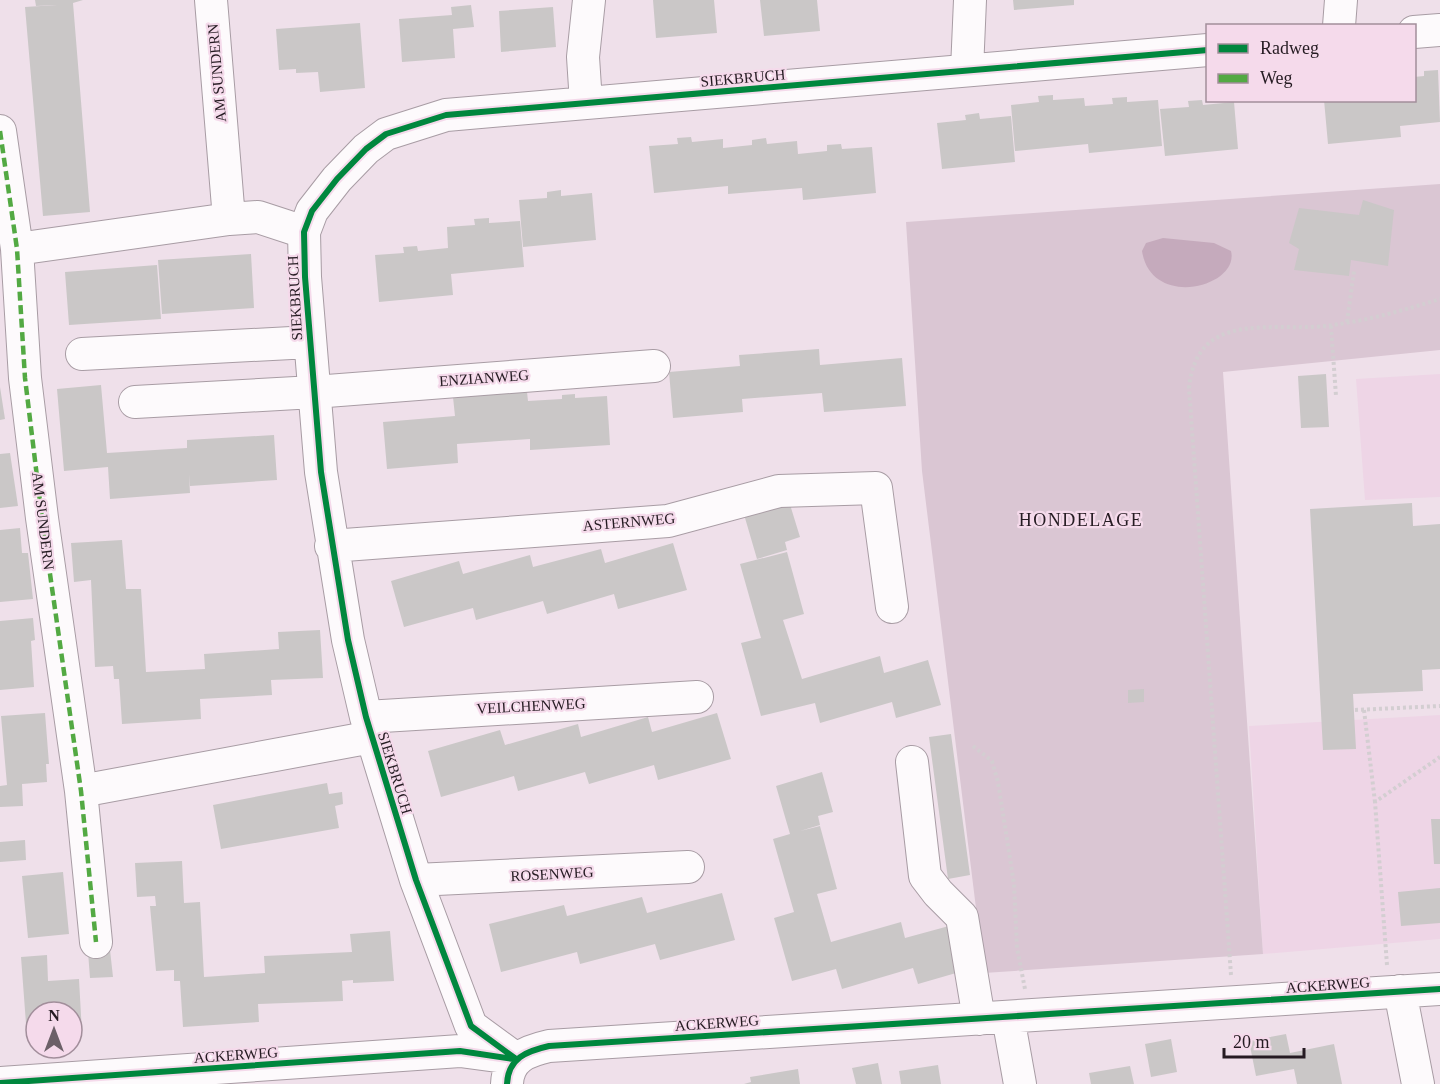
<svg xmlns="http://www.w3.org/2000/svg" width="1440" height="1084" viewBox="0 0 1440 1084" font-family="'Times New Roman',serif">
  <rect width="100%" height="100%" fill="#efe0ea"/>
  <path fill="#eed5e6" d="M1440,374V497L1365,500L1356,379Z
    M1440,715V939L1263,954L1249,726Z"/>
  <path fill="#dac6d3" d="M1440,184V350L1223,372L1263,954L984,973L922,471L906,222Z"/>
  <path fill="#c5aabc" d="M1163,238L1214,243L1231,251C1240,287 1151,310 1142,251L1146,243Z"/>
  <path fill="#cac7c7" d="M35,0H83L73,3L90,212L43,216L25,7L57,5L36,6Z
    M653,0H714L717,33L656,38Z
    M760,0H817L820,31L764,36Z
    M1013,0H1074V5L1014,10Z
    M471,5L474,27L453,29L455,58L402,62L399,19L452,15L451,7Z
    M553,7L556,47L501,52L499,11Z
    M360,23L365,88L320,92L318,72L296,73V69L279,70L276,29Z
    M1438,70L1440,122L1400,126L1401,137L1328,144L1324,100H1414V77L1424,76V71Z
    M1053,95V100L1084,98L1085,106L1113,104L1112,98L1127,97V102L1158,100L1162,146L1089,153L1088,144L1015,151L1011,105L1039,102L1038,96Z
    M1202,100L1203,105L1234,102L1238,149L1165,156L1160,109L1189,107L1188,101Z
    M979,113L980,119L1011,116L1015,162L942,169L937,123L966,120L965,115Z
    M691,137L692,142L723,139V148L752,145V140L766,138L767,144L797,141L798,154L827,151V145L841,144L842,149L872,147L876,193L803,200L802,188L728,194V186L654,193L649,146L678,144L677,138Z
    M561,190V196L592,193L596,240L523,247L519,200L547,198V192Z
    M1363,200L1394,210L1388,266L1351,260L1349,276L1294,270L1299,249L1289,243L1299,208L1359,215Z
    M489,218V223L520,221L524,267L451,274L453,295L379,302L375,255L404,253L403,247L417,246L418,251L448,248L447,227L475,225L474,219Z
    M251,254L254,308L162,314L158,260Z
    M157,265L161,319L69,325L65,272Z
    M819,349L820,365L902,358L906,406L824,412L822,393L742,399L743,412L673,418L669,372L740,366L739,355Z
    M1326,374L1329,427L1301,428L1298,376Z
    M101,385L107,453L187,448V440L274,435L277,480L190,486L189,474L190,493L110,499L108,467L64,471L57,389Z
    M0,387L5,419L0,420Z
    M527,392L528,401L562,399V395L575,394V398L607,396L610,445L530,450V439L457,444L458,463L387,469L383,422L455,416L453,397Z
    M10,453L18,506L0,508V454Z
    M788,498L800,537L785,542L787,550L757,559L743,511Z
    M1412,503L1413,526L1440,524V669L1422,670L1423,691L1353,694L1356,749L1323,750L1310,509Z
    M20,528L22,553H28L33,599L0,602V530Z
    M122,540L126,589H141L146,672L205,669L204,654L279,649L278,632L320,630L323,678L271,680L272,695L200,699L201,719L122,724L119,679H114L113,666L95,667L91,580L74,582L71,543Z
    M673,543L687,590L618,609L614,594L547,614L543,601L476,620L473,608L404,627L391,581L459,561L463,574L530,555L533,567L601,549L605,563Z
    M787,552L804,614L783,620L802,679L880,656L884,673L928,660L941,705L896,718L892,702L820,723L815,703L761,716L741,643L761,638L740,564Z
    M33,618L35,640L31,641L34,687L0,690V621Z
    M1144,689V702L1128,703V690Z
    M45,713L49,764H46L47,782L22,784L23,806L0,807V786L7,785L1,716Z
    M717,713L731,759L658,780L654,765L589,784L585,772L518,791L514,776L441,797L428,751L500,730L505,745L578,724L581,737L648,717L652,732Z
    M951,734L970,875L948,879L929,737Z
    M822,772L833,812L818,816L820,825L800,831L820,826L837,889L817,894L831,942L901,922L905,938L949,926L963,971L918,984L913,968L842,989L836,969L792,981L774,918L794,912L773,839L790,834L776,786Z
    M327,783L329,794L342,792L343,804L335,806L339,828L221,849L213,805Z
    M1431,819H1440V864H1434Z
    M25,840L26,860L0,862V842Z
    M182,861L184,903L200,902L204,977L265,973L264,956L352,952L350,934L390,931L394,981L353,983V980L342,981L343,1001L258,1004L259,1022L183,1027L180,981H174V970L156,971L150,906H156L155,896L137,897L135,863Z
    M63,872L69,934L28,938L22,876Z
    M1440,888V923L1401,926L1398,892Z
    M722,893L735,940L660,960L655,944L580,964L577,952L501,972L489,924L564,905L567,916L642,897L647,913Z
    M110,950L113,977L90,978L88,952Z
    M47,955L48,981L79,979L82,1033H72V1012H36V1036L27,1037L21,957Z
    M1286,1034L1290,1053L1334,1044L1342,1084H1297L1294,1069L1256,1076L1249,1041Z
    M1171,1039L1177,1072L1151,1077L1145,1044Z
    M878,1063L882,1084H856L852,1068Z
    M938,1065L941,1084H901L899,1071Z
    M1130,1066L1134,1084H1091L1089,1073Z
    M798,1069L800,1084H744L751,1082L750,1077Z"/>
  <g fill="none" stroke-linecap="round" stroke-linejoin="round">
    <g stroke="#a89ca4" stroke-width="34">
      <path id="minor" d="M1339,26L1341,0
        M1414,32L1440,30
        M967,70L970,0
        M586,103L583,57L589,0
        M0,131L17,249L25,378L42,518L81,791L96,942
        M229,219L258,217L304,232
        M17,249L229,219L211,0
        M82,354L310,342
        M135,402L314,392L654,366
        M331,546L668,521L779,491L876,488L892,607
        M366,717L697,697
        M912,762L925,876L938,893L962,917L979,1019
        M81,791L372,737
        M416,880L688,867
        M1400,991L1418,1084
        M1008,1017L1020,1084
        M516,1059L471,1026L416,880L366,717L348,640L321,472L305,277L304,232L312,211L337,179L366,149L386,134L446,115L1208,50
        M0,1083L460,1051L512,1058
        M507,1084C508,1058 527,1051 549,1046L1440,989"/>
    </g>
    <path stroke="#d3ced1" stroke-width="4" stroke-dasharray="3 3" stroke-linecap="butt" d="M1347,322L1354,271
      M1331,326L1336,396
      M1355,710L1440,706
      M1364,710L1375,802
      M973,746L992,761L998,782L1014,884L1017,948L1025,989
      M1387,965L1375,802L1440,757
      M1231,975L1189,388C1197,306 1277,334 1333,325C1369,320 1405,310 1440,299"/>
    <use href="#minor" stroke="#fdfafc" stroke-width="32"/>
    <path stroke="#53a943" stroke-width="4.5" stroke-dasharray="9 4.5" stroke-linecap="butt" d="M0,131L17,249L25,378L42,518L81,791L96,942"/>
    <g stroke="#f5daeb" stroke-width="10">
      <path id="cycleway" d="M516,1059L471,1026L416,880L366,717L348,640L321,472L305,277L304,232L312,211L337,179L366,149L386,134L446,115L1208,50
        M0,1083L460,1051L513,1059
        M507,1084C508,1058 527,1051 549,1046L1440,989"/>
    </g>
    <use href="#cycleway" stroke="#00873e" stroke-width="6"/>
  </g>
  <g text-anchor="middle" stroke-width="4.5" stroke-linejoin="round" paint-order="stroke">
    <g font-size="15" fill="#251b22" stroke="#f5daeb">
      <text transform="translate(217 73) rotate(-95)" y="5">AM SUNDERN</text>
      <text transform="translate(743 78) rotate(-5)" y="5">SIEKBRUCH</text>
      <text transform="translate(295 298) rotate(-93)" y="5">SIEKBRUCH</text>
      <text transform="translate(484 378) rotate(-4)" y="5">ENZIANWEG</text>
      <text transform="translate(43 521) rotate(83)" y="5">AM SUNDERN</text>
      <text transform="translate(629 522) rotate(-5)" y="5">ASTERNWEG</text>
      <text transform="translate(531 706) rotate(-3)" y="5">VEILCHENWEG</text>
      <text transform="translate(395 773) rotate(73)" y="5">SIEKBRUCH</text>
      <text transform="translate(552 874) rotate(-3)" y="5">ROSENWEG</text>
      <text transform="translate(1328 985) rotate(-4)" y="5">ACKERWEG</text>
      <text transform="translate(717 1023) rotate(-4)" y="5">ACKERWEG</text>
      <text transform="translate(236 1055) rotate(-4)" y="5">ACKERWEG</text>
    </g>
    <g font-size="18" letter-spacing="1.5" fill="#251b22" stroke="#f5daeb">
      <text x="1081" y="526">HONDELAGE</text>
    </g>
  </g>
  <rect x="1206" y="24" width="210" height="78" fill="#f5daeb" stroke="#a28e9b" stroke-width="1.5"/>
  <rect x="1218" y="44" width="30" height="9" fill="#00873e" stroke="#a28e9b" stroke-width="1.5"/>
  <text x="1260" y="54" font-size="18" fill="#251b22">Radweg</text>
  <rect x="1218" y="74" width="30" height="9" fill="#53a943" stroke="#a28e9b" stroke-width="1.5"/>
  <text x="1260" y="84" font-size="18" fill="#251b22">Weg</text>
  <g transform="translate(54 1030)"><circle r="28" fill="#f5daeb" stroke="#a28e9b" stroke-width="1.5"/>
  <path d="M0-4.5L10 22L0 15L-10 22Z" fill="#6c6068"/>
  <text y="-9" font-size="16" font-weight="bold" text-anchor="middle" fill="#251b22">N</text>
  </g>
  <path d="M1224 1048v9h80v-9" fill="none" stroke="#251b22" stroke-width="3"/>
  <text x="1233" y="1048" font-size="18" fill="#251b22" stroke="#f5daeb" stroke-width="4.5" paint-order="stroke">20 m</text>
</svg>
